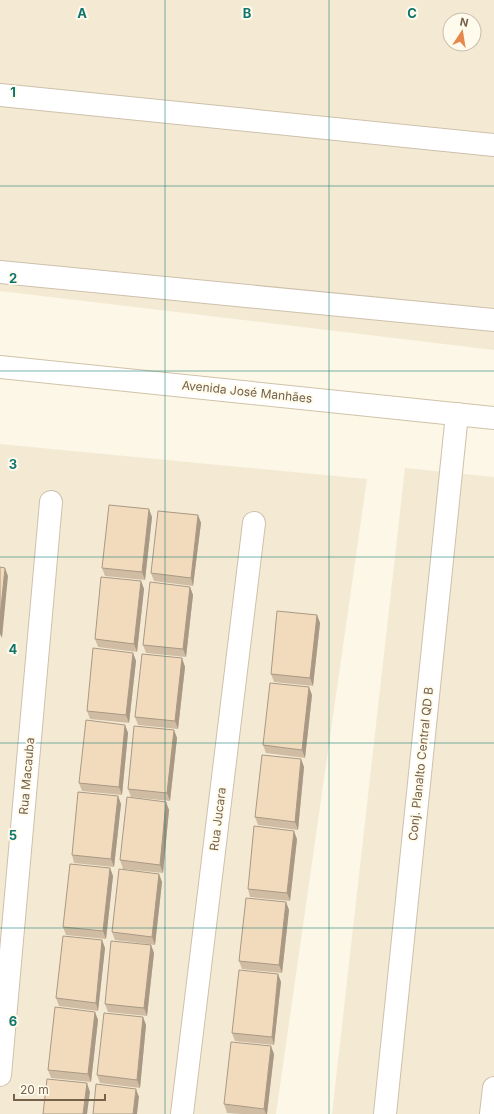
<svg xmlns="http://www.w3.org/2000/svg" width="494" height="1114" viewBox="0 0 494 1114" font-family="Inter,sans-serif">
  <rect width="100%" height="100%" fill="#fcf7e6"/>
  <path fill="#f4ead4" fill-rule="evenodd" d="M0,0H494V350L0,291ZM450,20H474V44H450Z
    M0,444L367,479L276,1114H0Z
    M405,468L494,477V1114H332Z"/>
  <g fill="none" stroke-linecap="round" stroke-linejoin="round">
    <g stroke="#cec0ac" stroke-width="24">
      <path id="street" d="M0,95L494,145
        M0,272L494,320
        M0,1075L51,502
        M182,1114L254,523
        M385,1114L457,414
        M491,1114L494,1088"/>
    </g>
    <g stroke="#d1c2a9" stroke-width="24">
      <path id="secondary" d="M0,367L494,418"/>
    </g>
    <use href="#street" stroke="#fff" stroke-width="22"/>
    <use href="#secondary" stroke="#fff" stroke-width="22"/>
  </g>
  <path fill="#d0bca3" d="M198,515L201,523L193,586L154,581L151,573Z
    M152,517L145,580L105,576L102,568Z
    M141,581L144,589L137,652L98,647L95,639Z
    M190,587L193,595L186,657L146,653L143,645Z
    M317,615L320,623L313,686L274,682L271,674Z
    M133,653L136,661L129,723L90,719L87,711Z
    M182,658L185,667L178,729L138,725L135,717Z
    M312,695L305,758L266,753L263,745Z
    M125,725L128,733L122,795L82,791L79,783Z
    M174,730L177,738L170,801L131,797L128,789Z
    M301,759L304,767L298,830L258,825L255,817Z
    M118,796L121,804L114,867L74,863L72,855Z
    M166,802L169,810L163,873L123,869L120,860Z
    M297,839L290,901L250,897L248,889Z
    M110,868L113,876L106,939L66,935L63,927Z
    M159,874L162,882L155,945L115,940L112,932Z
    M286,902L289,910L282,973L242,969L239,961Z
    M102,940L105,948L98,1011L59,1006L56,998Z
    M151,945L154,953L147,1016L108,1012L105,1004Z
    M278,974L281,982L274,1045L235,1041L232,1033Z
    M95,1012L98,1020L91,1082L51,1078L48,1070Z
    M143,1017L146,1025L140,1088L100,1083L97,1075Z
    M274,1054L267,1114H241L227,1113L224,1104Z"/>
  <path fill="#a99984" d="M149,509L152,517L145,580L142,572Z
    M198,515L201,523L193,586L191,578Z
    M5,568L8,576L2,638L0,634V617Z
    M141,581L144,589L137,652L134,644Z
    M190,587L193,595L186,657L183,649Z
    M317,615L320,623L313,686L310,678Z
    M133,653L136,661L129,723L126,715Z
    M182,658L185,667L178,729L175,721Z
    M309,687L312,695L305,758L302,750Z
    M125,725L128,733L122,795L119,787Z
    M174,730L177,738L170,801L167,793Z
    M301,759L304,767L298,830L295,822Z
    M118,796L121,804L114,867L111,859Z
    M166,802L169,810L163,873L160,865Z
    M294,831L297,839L290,901L287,893Z
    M110,868L113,876L106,939L103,931Z
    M159,874L162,882L155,945L152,937Z
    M286,902L289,910L282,973L279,965Z
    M102,940L105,948L98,1011L96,1003Z
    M151,945L154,953L147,1016L144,1008Z
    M278,974L281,982L274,1045L272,1037Z
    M95,1012L98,1020L91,1082L88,1074Z
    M143,1017L146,1025L140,1088L137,1080Z
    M271,1046L274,1054L267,1114H266L264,1109Z
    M87,1083L90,1092L87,1114H83Z
    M136,1089L139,1097L137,1114H133Z"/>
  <path fill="#f2dbbd" stroke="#a99984" d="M109,505L149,509L142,572L102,568Z
    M158,511L198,515L191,578L151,573Z
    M0,567L5,568L0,617Z
    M101,577L141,581L134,644L95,639Z
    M150,582L190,587L183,649L143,645Z
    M277,611L317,615L310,678L271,674Z
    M93,648L133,653L126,715L87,711Z
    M142,654L182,658L175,721L135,717Z
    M270,683L309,687L302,750L263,745Z
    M86,720L125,725L119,787L79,783Z
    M134,726L174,730L167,793L128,789Z
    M262,755L301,759L295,822L255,817Z
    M78,792L118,796L111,859L72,855Z
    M127,797L166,802L160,865L120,860Z
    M254,826L294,831L287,893L248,889Z
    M70,864L110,868L103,931L63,927Z
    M119,869L159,874L152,937L112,932Z
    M246,898L286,902L279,965L239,961Z
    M63,936L102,940L96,1003L56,998Z
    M111,941L151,945L144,1008L105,1004Z
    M239,970L278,974L272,1037L232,1033Z
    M55,1007L95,1012L88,1074L48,1070Z
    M104,1013L143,1017L137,1080L97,1075Z
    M231,1042L271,1046L264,1109L224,1104Z
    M47,1079L87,1083L83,1114H43Z
    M96,1084L136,1089L133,1114H93Z"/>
  <path fill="none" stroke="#0f766e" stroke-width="1" stroke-opacity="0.55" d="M165,0V1114M329,0V1114M0,186H494M0,371H494M0,557H494M0,743H494M0,928H494"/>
  <g text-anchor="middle" stroke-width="4" stroke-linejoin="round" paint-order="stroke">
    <g font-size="12" fill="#76614a" stroke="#fffbec">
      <text transform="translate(247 392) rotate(6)" y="4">Avenida José Manhães</text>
      <text transform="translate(421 764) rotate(-84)" y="4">Conj. Planalto Central QD B</text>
      <text transform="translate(27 776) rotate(-85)" y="4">Rua Macauba</text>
      <text transform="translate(218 819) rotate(-83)" y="4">Rua Jucara</text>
    </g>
  </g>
  <g font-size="13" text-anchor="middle" font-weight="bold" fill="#0f766e" stroke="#fffbec" stroke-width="4" stroke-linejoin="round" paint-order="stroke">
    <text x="82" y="18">A</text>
    <text x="247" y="18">B</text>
    <text x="412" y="18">C</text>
    <text x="13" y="97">1</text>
    <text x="13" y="283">2</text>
    <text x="13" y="469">3</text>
    <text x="13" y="654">4</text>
    <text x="13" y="840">5</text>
    <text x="13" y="1026">6</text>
  </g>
  <g transform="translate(462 32) rotate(12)"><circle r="19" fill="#fffbec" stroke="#c8bdab"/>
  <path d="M0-3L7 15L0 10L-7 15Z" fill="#e6874b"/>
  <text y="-6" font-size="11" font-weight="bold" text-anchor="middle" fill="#76614a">N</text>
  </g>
  <path d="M14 1094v6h91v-6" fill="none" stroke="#76614a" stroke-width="2"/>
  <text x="20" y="1094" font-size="12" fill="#76614a" stroke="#fffbec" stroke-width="3" paint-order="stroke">20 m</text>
</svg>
